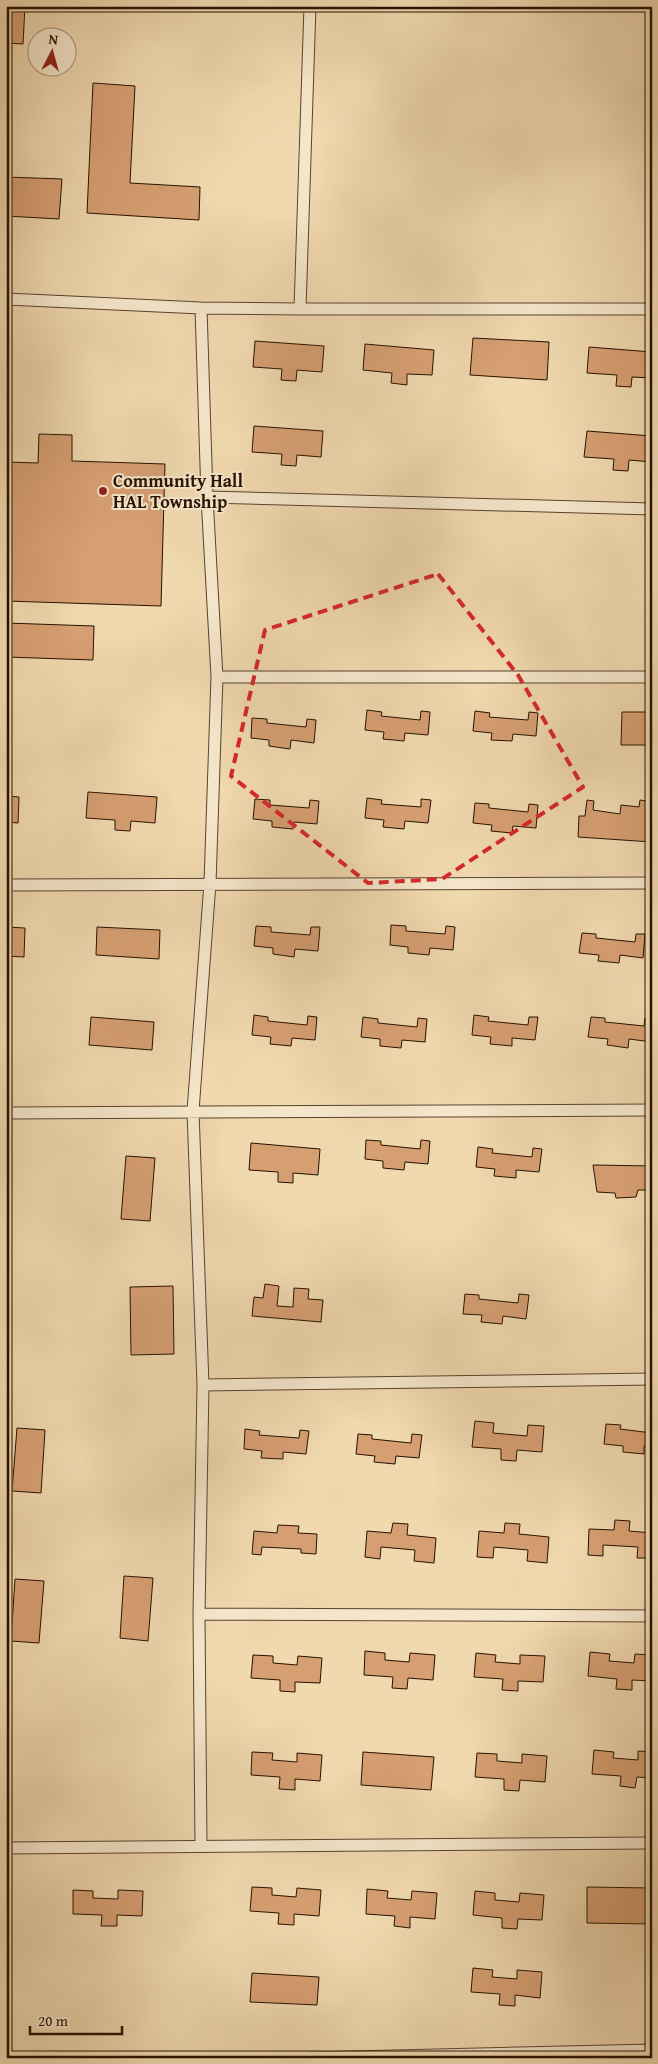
<svg xmlns="http://www.w3.org/2000/svg" width="658" height="2064" viewBox="0 0 658 2064" font-family="'Gentium Book Plus',serif">
  <rect width="100%" height="100%" fill="#f0d8af"/>
  <filter id="stains"><feTurbulence type="fractalNoise" baseFrequency=".004" numOctaves="4"/><feColorMatrix values="0 0 0 0 .2 0 0 0 0 .09 0 0 0 0 .02 0 0 0 .5 -.17"/></filter>
  <radialGradient id="worn" r=".72"><stop offset=".6" stop-color="#630" stop-opacity="0"/><stop offset="1" stop-color="#630" stop-opacity=".3"/></radialGradient>
  <path fill="#d69f72" stroke="#271101" d="M6,6H25L23,44L6,43Z
    M93,83L135,86L130,183L200,187L199,220L87,213Z
    M6,177L62,179L59,219L6,216Z
    M473,338L549,342L547,380L470,375Z
    M255,341L324,346L322,372L297,370L296,381L281,380L282,369L253,367Z
    M365,344L434,350L432,375L407,374V385L391,383L392,373L363,370Z
    M589,347L652,352V378L632,377L631,387L616,386L617,375L587,373Z
    M254,426L323,431L321,457L297,455L296,466L281,465L282,454L252,452Z
    M587,431L652,436V462L629,460L628,471L613,470L614,459L584,457Z
    M39,434L72,435V461L165,464L161,606L6,601V462L38,463Z
    M6,623L94,626L93,660L6,657Z
    M367,710L382,712L381,716L420,720L421,711L430,712L428,735L405,733L404,741L383,739L384,732L365,730Z
    M475,711L490,713L489,717L528,720L529,712L538,713L536,736L513,734L512,741L491,740L492,733L473,731Z
    M622,712H652V745H621Z
    M252,718L267,719V723L306,727L307,719L316,720L314,743L291,740L290,749L269,746V740L251,738Z
    M88,792L157,797L155,823L131,821L130,831L115,830V820L86,818Z
    M6,796L19,797L18,823L6,822Z
    M367,798L382,800L381,804L421,807V799L431,800L428,823L405,821L404,829L383,827L384,820L365,818Z
    M255,799L270,800V805L309,808L310,800L319,801L317,824L294,822L293,829L272,827V821L253,819Z
    M587,800L594,801L593,810L620,814L621,805L639,807L640,800L652,802V842L578,837L579,816H585Z
    M475,803L489,804V808L528,812L529,804L538,805L536,828L513,826L512,833L491,831L492,825L473,823Z
    M391,925L406,926V931L445,934L446,926L455,927L453,950L430,948L429,955L408,953V947L390,945Z
    M256,926L271,927V932L310,935L311,927H320L318,951L295,949L294,957L273,954V948L254,946Z
    M6,927L25,928L24,957L6,956Z
    M97,927L160,930L159,959L96,955Z
    M582,933L596,934V938L635,942L636,934H645L643,958L620,955L619,963L598,961L599,955L579,953Z
    M254,1015L268,1017V1021L307,1025L308,1016L317,1017L315,1040L292,1038L291,1046L270,1044L271,1037L252,1035Z
    M474,1015L489,1017L488,1021L528,1025L529,1017H538L535,1040L512,1038V1046L490,1044L491,1037L472,1035Z
    M91,1017L154,1022L152,1050L89,1045Z
    M363,1017L378,1019V1023L417,1027L418,1018L427,1019L425,1042L402,1040L401,1048L380,1046V1039L361,1037Z
    M591,1017L605,1018V1022L644,1026L645,1018H652V1042L629,1039L628,1048L607,1045L608,1039L588,1037Z
    M366,1140L381,1141V1145L420,1149L421,1140L430,1141L428,1164L405,1162L404,1170L383,1168V1161L365,1159Z
    M251,1143L320,1149L318,1175L293,1173V1183L278,1182V1172L249,1170Z
    M478,1147L493,1149L492,1153L532,1157L533,1148L542,1149L539,1172L516,1170V1178L494,1176L495,1169L476,1167Z
    M126,1156L155,1158L150,1221L121,1219Z
    M593,1165L652,1166V1190H638L636,1197L616,1198L615,1193L597,1192Z
    M265,1284L279,1286L277,1306L293,1307L294,1288L309,1289L308,1299L323,1300L321,1322L252,1316L254,1297L263,1298Z
    M173,1286L174,1354L131,1355L130,1287Z
    M465,1294L479,1295V1299L518,1303L519,1294L529,1295L526,1319L503,1316L502,1324L481,1322L482,1315L463,1314Z
    M475,1421L494,1423L493,1433L527,1436L528,1425L544,1426L542,1452L517,1450L516,1461L501,1460V1449L472,1447Z
    M606,1424L621,1425L620,1429L652,1433V1447L644,1446V1454L623,1452V1446L604,1444Z
    M17,1428L45,1430L41,1493L12,1491Z
    M245,1429L260,1431L259,1435L299,1438L300,1430L309,1431L306,1454L283,1452V1459L261,1458L262,1451L244,1449Z
    M358,1434L372,1435V1439L411,1443L412,1434L422,1435L419,1458L396,1456L395,1464L374,1462L375,1456L356,1454Z
    M615,1520L630,1521L629,1531L652,1533V1558H637L638,1547L603,1545V1556L588,1555L589,1529L614,1530Z
    M393,1523L408,1524L407,1535L436,1538L434,1563L414,1561L415,1550L381,1547L380,1559L365,1557L367,1531L391,1533Z
    M505,1523L520,1524L519,1534L549,1537L547,1563L527,1561L528,1550L494,1547L493,1558L477,1557L479,1531L504,1533Z
    M278,1525L299,1526L298,1533L317,1534L316,1554L301,1553V1549L262,1547L261,1555L252,1554L254,1531L277,1533Z
    M124,1576L153,1578L148,1641L120,1638Z
    M15,1579L44,1581L39,1643L11,1641Z
    M365,1651L385,1653V1660L409,1662L410,1653L435,1655L433,1680L408,1678L407,1689L392,1688L393,1677L364,1675Z
    M590,1652L610,1654L609,1661L634,1663L635,1654L652,1655V1681L632,1680V1690L616,1689L617,1679L588,1676Z
    M476,1653L496,1655L495,1662L520,1664V1655L545,1656L543,1682L518,1681V1691L502,1690L503,1679L474,1677Z
    M253,1655L273,1656V1663L297,1665L298,1656L322,1658L320,1683L295,1682V1692L280,1691V1680L251,1678Z
    M594,1750L614,1752L613,1758L638,1760V1751L652,1752V1778L637,1777L635,1788L620,1786L621,1776L592,1774Z
    M252,1752L273,1753L272,1760L297,1762V1753L322,1755L320,1781L295,1779V1790L279,1789L280,1777L251,1775Z
    M363,1752L434,1757L431,1790L361,1785Z
    M477,1753L497,1754V1761L522,1763V1754L547,1756L545,1782L520,1780L519,1791L504,1790V1779L475,1777Z
    M252,1887L272,1888V1895L296,1897L297,1888L321,1890L319,1916L294,1914V1925L278,1924L279,1913L250,1911Z
    M587,1887L652,1888V1924L587,1923Z
    M367,1889L388,1891L387,1898L411,1900L412,1891L437,1893L435,1919L410,1917V1928L394,1926L395,1916L366,1914Z
    M73,1890L93,1891V1898L118,1899V1890L143,1891L142,1916L117,1915V1926H101L102,1915L73,1914Z
    M475,1891L495,1893V1900L519,1902L520,1893L544,1895L542,1920L518,1919L517,1929L502,1928V1918L473,1915Z
    M473,1968L493,1970L492,1977L517,1979V1970L542,1972L540,1998L515,1995V2006L499,2005L500,1994L471,1992Z
    M252,1973L319,1977L317,2005L250,2002Z"/>
  <g fill="none" stroke-linecap="round" stroke-linejoin="round">
    <g stroke="#59432c" stroke-width="13">
      <path id="lane" d="M6,299L201,308L300,309H652
        M201,308L207,497L217,677L210,883L193,1111L203,1385L652,1379
        M300,309L310,6
        M207,497L652,509
        M217,677H652
        M6,885L652,883
        M6,1113L652,1110
        M199,1614L652,1616
        M201,1846L199,1614L203,1385
        M6,1848L652,1843
        M310,2058L652,2050"/>
    </g>
    <use href="#lane" stroke="#f5e6cb" stroke-width="11"/>
  </g>
  <path fill="none" stroke="#d62828" stroke-width="4" stroke-dasharray="10 6" stroke-linejoin="round" d="M438,574L518,675L583,787L442,879L368,883L231,776L265,630Z"/>
  <circle fill="#8f2418" stroke="#f5e6cb" stroke-width="2" cx="103" cy="491" r="5"/>
  <g text-anchor="middle" stroke-width="4" stroke-linejoin="round" paint-order="stroke">
    <g font-size="18" font-weight="bold" fill="#271101" stroke="#f5e6cb" text-anchor="start">
      <text x="113" y="487">Community Hall<tspan x="113" dy="21">HAL Township</tspan></text>
    </g>
  </g>
  <rect width="658" height="2064" fill="none" stroke="#f0d8af" stroke-width="25"/>
  <rect x="8" y="8" width="643" height="2049" fill="none" stroke="#271101" stroke-width="2.5"/>
  <rect x="12" y="12" width="633" height="2039" fill="none" stroke="#271101"/>
  <g transform="translate(52 52) rotate(6)"><circle r="24" fill="#f5e6cb" stroke="#a3917a"/>
  <path d="M0-4L9 19L0 12L-9 19Z" fill="#8f2418"/>
  <text y="-8" font-size="14" font-weight="bold" text-anchor="middle" fill="#271101">N</text>
  </g>
  <path d="M30 2026v8h92v-8" fill="none" stroke="#271101" stroke-width="2.5"/>
  <text x="38" y="2026" font-size="15" fill="#271101" stroke="#f5e6cb" stroke-width="4" paint-order="stroke">20 m</text>
  <rect width="100%" height="100%" filter="url(#stains)"/>
  <rect width="100%" height="100%" fill="url(#worn)"/>
</svg>
